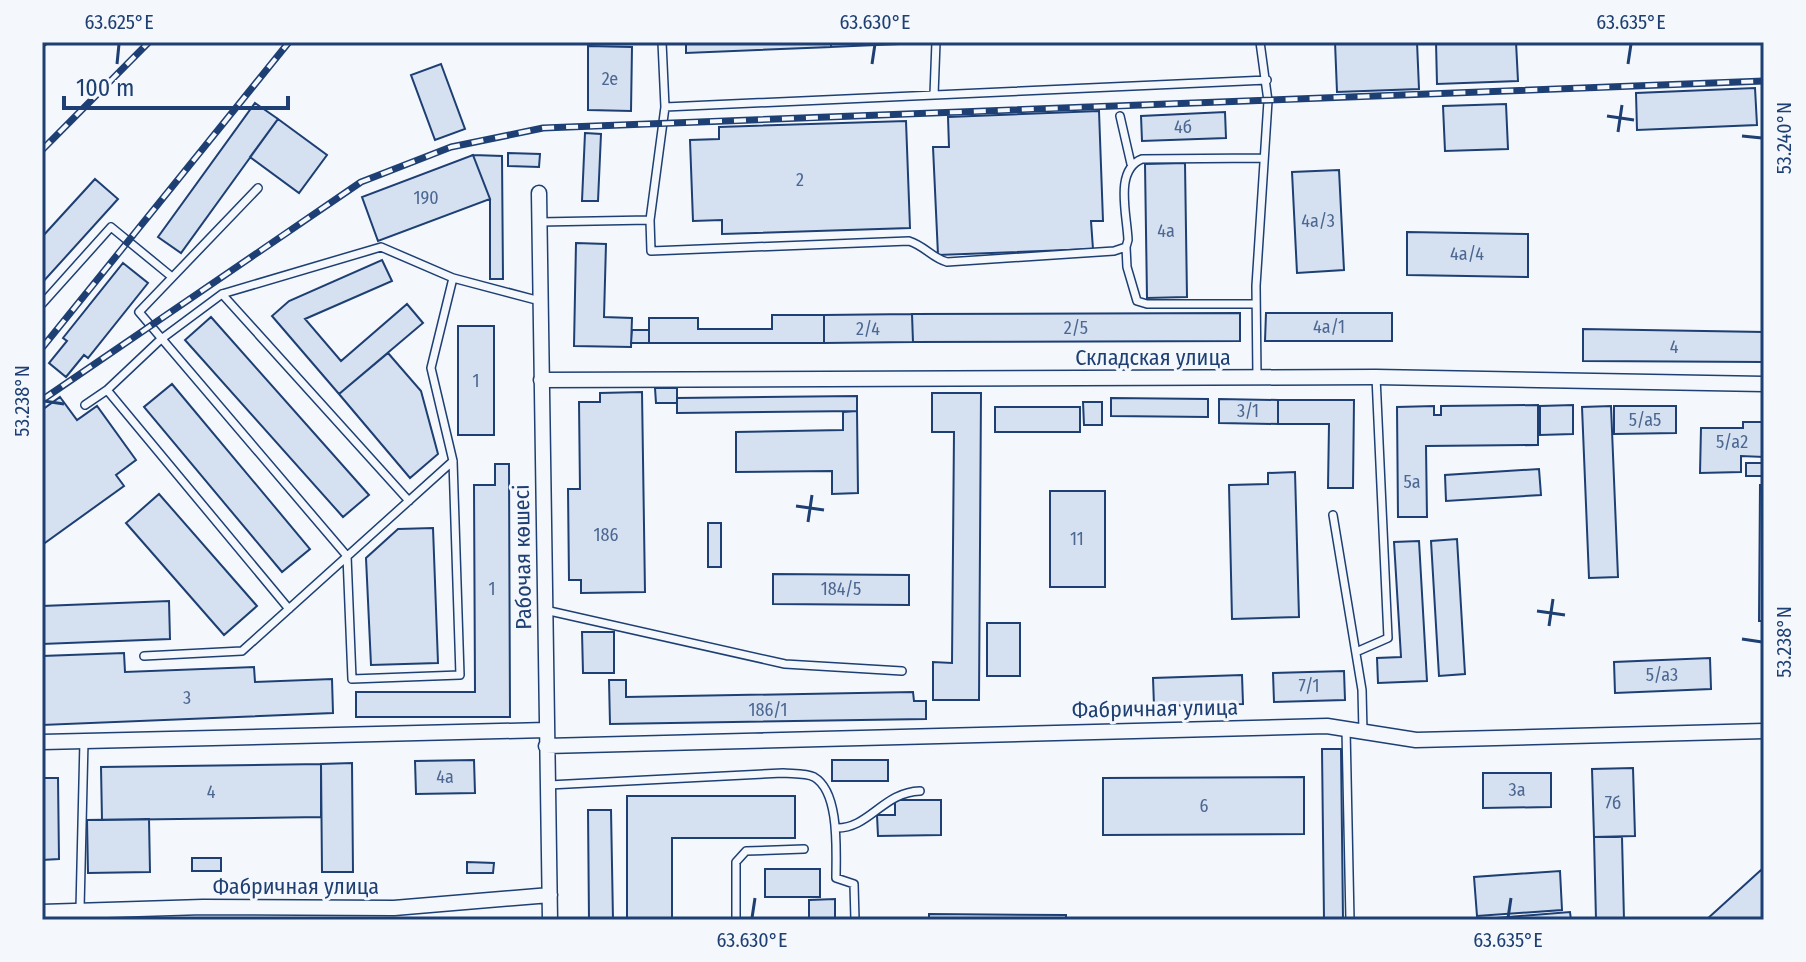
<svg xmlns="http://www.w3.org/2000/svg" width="1806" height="962" viewBox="0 0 1806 962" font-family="'Fira Sans Condensed',sans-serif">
  <rect width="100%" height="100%" fill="#f4f7fb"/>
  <path fill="#d5e0f0" stroke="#1d3f73" stroke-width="2" d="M686,42H831V47L686,53Z
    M831,42H922V43L831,47Z
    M1335,42H1417L1419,89L1337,92Z
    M1436,42H1516L1518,81L1437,84Z
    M588,46L632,47L631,111L588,110Z
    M441,64L465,129L435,140L411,75Z
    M1755,88L1757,125L1637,130L1636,93Z
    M255,103L278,119L181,253L158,237Z
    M1506,104L1508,149L1445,151L1443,106Z
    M1099,111L1103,221H1091L1093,249L938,255L933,147H949L948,117Z
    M1225,112L1226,138L1142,141L1141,116Z
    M278,119L327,155L299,193L250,157Z
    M906,121L910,228L722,234V220L693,221L690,140L719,139V127Z
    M585,133L601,134L598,201H582Z
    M508,153L540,154L539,167L508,166Z
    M473,155L490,199L378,241L362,197Z
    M473,155L502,156L503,279H490V199Z
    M1185,163L1187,297L1147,298L1145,164Z
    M1339,170L1344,270L1297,273L1292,172Z
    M95,179L118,199L42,283V237Z
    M1407,232L1528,234V277L1407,275Z
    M576,243L606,244L604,317L632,318L631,347L574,346Z
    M382,260L392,281L305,319L341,361L407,304L423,323L339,394L272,316L289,301Z
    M123,263L148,283L88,358L84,355L66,377L49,363L67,341L63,338Z
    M1240,313V341L913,342L912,314Z
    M1266,313H1392V341H1265Z
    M912,314L913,342L824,343V315Z
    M772,315H824V343H649V318H698V329H772Z
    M211,317L369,495L343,517L185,340Z
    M458,326H494V435H458Z
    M1583,329L1764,332V362L1583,361Z
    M632,330H649V343H631Z
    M388,353L421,391L438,454L410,478L339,394Z
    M172,384L310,549L282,572L144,407Z
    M655,388H677V403H656Z
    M642,392L645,592L581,593V580H569L568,489H580L579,402H600V393Z
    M932,393H981L979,700H933V662L952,663L954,432H932Z
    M857,396V411L677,413V398Z
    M60,397L77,420L97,406L136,460L116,475L124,486L42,545V410Z
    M1111,398L1208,399V417L1111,416Z
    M1219,399L1278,400V424L1219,423Z
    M1278,400H1354L1353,488H1328L1329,424H1278Z
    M1083,402H1102V425H1084Z
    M1538,405V445L1426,446L1427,517H1398L1397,407L1434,406V415H1441V406Z
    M1573,405V434L1540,435V406Z
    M1611,406L1618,577L1589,578L1582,407Z
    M1614,406H1676V433L1614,434Z
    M995,407H1080V432H995Z
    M1762,409L1764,457L1741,456V472L1700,473L1701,428H1743V422H1762Z
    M857,411L858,493L832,494V471L736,472V432L843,430V412Z
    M1746,463H1764V476H1746Z
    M495,464H509L510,717H356V692H475L474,485H495Z
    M1539,469L1541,495L1446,501L1445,475Z
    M1295,472L1299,617L1232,619L1229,485L1268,484V473Z
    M1760,485H1764V621H1759Z
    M1050,491H1105V587H1050Z
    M159,494L257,606L224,635L126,523Z
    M708,523H721V567H708Z
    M433,528L438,663L371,665L366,558L398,529Z
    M1457,539L1465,674L1439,676L1431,541Z
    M1419,541L1427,681L1378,683L1377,658L1401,657L1394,542Z
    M773,574L909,575V605L773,604Z
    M169,601L170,639L42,644V606Z
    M987,623H1020V676H987Z
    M582,632H614V673H583Z
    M124,653L125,672L254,667L255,682L332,679L333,713L42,725V656Z
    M1710,658L1711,689L1615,693L1614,662Z
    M1344,671L1345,700L1274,702L1273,673Z
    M1242,675L1243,704L1154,706L1153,678Z
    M609,680H626V697L913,692L914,701H926V719L610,724Z
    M1322,749H1341L1343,920H1324Z
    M474,760L475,793L416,794L415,761Z
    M832,760H888V781H832Z
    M352,763L353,872H322L321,764Z
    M321,764V817L102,820L101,767Z
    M1633,768L1635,836L1594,837L1592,769Z
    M1483,773H1551V807L1483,808Z
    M1304,777V834L1103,835V778Z
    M42,778H58L59,859L42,860Z
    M627,796H795V838H672V920H627Z
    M895,800H941V835L878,836L877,815H895Z
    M588,810H611L613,920H589Z
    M149,819L150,872L88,873L87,820Z
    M1594,837H1622L1624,920H1596Z
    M192,858H221V871H192Z
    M467,862L494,863L493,873H467Z
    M765,869H820V897H765Z
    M1761,870L1764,874V920H1706Z
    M1560,871L1562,910L1477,916L1474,877Z
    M835,899V920H809V900Z
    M1570,912L1571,920H1472Z
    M929,914L1066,915V920H929Z"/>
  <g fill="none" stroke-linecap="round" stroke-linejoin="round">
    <g stroke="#1d3f73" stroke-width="10">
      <path id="service" d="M42,42H43
        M662,42L665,107L650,220L651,251L909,241C925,246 932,258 947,262L1114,251L1126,247L1128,240C1127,214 1114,170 1142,159L1264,158
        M934,95L936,42
        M665,107L1267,80
        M1120,116L1131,164
        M258,188L139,312L347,556L352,679L460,675L453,461L431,368L453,278
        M539,222L650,220
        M1126,247L1127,267L1137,301L1147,304H1256
        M222,294L409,501
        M42,304L111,227L172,277
        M1257,378L1256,286L1268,101L1260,42
        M107,390L289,609
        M85,405L107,390L160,340L222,294L381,247L453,278L540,301
        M1333,515L1362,690L1363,732
        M545,610L785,664L902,671
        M1356,652L1388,638L1376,377
        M144,656L242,651L453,461
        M1346,729L1350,920
        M549,785L783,773C792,774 806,773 814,777C840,792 836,851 836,878L854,884L855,920
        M836,828C869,829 883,792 920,791
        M80,909L84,741
        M736,920V862L746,851L804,849"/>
    </g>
    <g stroke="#1d3f73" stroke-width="17">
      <path id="minor" d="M539,193L550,920
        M541,380L1376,377L1764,384
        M42,742L546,730
        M546,746L1327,726L1416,740L1764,731
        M42,912L203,907L394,908L550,895"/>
    </g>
    <use href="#service" stroke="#f4f7fb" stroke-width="7"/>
    <use href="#minor" stroke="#f4f7fb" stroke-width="14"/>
    <g stroke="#1d3f73" stroke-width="7">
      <path id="rail" d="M42,150L149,42
        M42,348L289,42
        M42,400L361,182L451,147L543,128L1764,81"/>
    </g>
    <use href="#rail" stroke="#f4f7fb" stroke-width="4" stroke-dasharray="12" stroke-linecap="butt"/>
  </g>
  <path fill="none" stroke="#1d3f73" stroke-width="3" d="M117,64L119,44M872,64L875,44M1628,64L1631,44M1607,116L1634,120M1618,132L1622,105M1742,136L1762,138M44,401L64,404M796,506L824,510M808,522L812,495M1537,611L1565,615M1549,626L1553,599M1742,639L1762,642M752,918L755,898M1508,918L1511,898"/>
  <g text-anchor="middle" stroke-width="6" stroke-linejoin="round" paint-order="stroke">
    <g font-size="18" fill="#4b6792">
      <text x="610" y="85">2е</text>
      <text x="1183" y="133">4б</text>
      <text x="800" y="186">2</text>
      <text x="426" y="204">190</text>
      <text x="1318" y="227">4а/3</text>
      <text x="1166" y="237">4а</text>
      <text x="1467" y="260">4а/4</text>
      <text x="1329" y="333">4а/1</text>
      <text x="1076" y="334">2/5</text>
      <text x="868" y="335">2/4</text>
      <text x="1674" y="353">4</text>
      <text x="476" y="387">1</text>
      <text x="1248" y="417">3/1</text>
      <text x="1645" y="426">5/а5</text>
      <text x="1732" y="448">5/а2</text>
      <text x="1412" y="488">5а</text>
      <text x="606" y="541">186</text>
      <text x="1077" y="545">11</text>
      <text x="492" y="595">1</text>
      <text x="841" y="595">184/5</text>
      <text x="1662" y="681">5/а3</text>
      <text x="1309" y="692">7/1</text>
      <text x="187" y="704">3</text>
      <text x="768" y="716">186/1</text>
      <text x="445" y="783">4а</text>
      <text x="1517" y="796">3а</text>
      <text x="211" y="798">4</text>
      <text x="1613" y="809">7б</text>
      <text x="1204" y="812">6</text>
    </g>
    <g font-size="22" fill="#1d3f73" stroke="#f4f7fb">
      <text x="1153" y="365">Складская улица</text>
      <text transform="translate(522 557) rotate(-91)" y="8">Рабочая көшесі</text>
      <text transform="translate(1155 708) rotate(-1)" y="8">Фабричная улица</text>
      <text x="296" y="894">Фабричная улица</text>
    </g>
  </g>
  <rect width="1806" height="962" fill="none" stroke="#f4f7fb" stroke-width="88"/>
  <path d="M64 96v12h224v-12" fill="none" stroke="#1d3f73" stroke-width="4"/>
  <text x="76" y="96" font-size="24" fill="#1d3f73" stroke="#f4f7fb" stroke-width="6" paint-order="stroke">100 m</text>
  <rect x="44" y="44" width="1718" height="874" fill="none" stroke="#1d3f73" stroke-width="3"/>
  <g font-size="20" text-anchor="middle" fill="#1d3f73">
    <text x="119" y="29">63.625°E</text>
    <text x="875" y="29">63.630°E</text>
    <text x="1631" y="29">63.635°E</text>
    <text transform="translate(1784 138) rotate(-90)" y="7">53.240°N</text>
    <text transform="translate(22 401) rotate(-90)" y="7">53.238°N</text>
    <text transform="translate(1784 642) rotate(-90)" y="7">53.238°N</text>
    <text x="752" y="947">63.630°E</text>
    <text x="1508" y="947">63.635°E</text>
  </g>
</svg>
